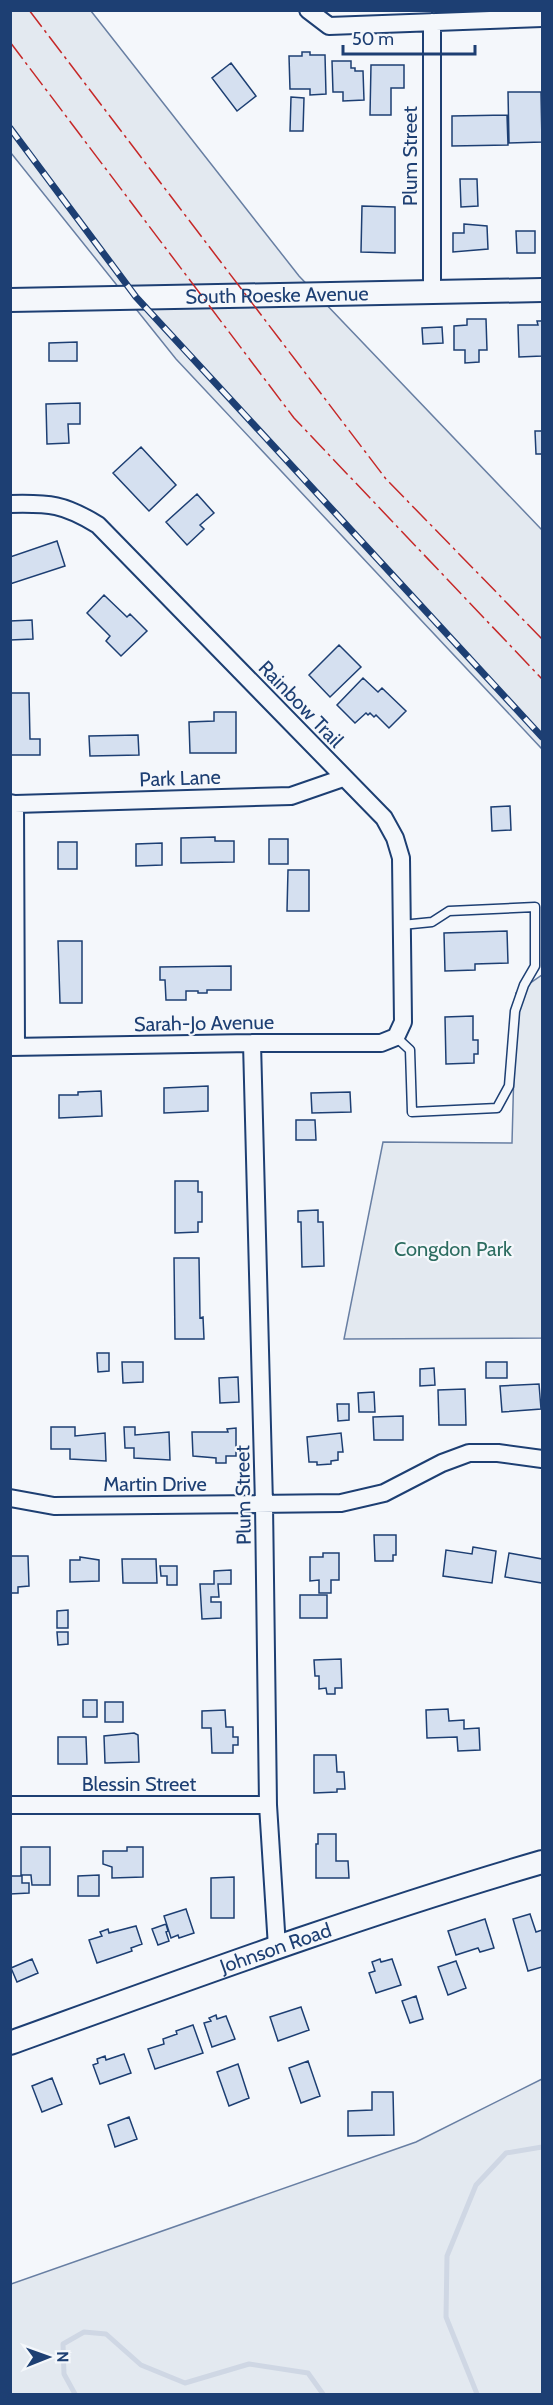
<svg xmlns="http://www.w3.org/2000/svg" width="553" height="2405" viewBox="0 0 553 2405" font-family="Cabin,sans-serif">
  <rect width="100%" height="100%" fill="#f4f7fb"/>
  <path fill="#e3e9f0" stroke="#687fa3" stroke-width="1.5" d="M10,11H91L299,276L542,530V749L176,359L11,153Z
    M542,975V1338L344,1339L383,1142L512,1143L516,993Z
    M542,2079V2394H11V2284L416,2142Z"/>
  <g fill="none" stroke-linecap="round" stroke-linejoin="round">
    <path stroke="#cfd7e4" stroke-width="5" d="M75,2394L64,2374L63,2344L84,2332L106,2334L141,2365L185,2383L249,2364L308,2373L323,2394
      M477,2394L446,2317L447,2256L476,2185L506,2153L542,2147"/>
  </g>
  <path fill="#d5e0f0" stroke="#1d3f73" stroke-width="1.5" d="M302,52H310V55H325L326,94L310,95V89H290L289,56H302Z
    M332,61H351V68H355V71H363L364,100L343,101V92H333Z
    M231,63L256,96L237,111L212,78Z
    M371,65H404V88H391V115H370Z
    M508,92H541L542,142L509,143Z
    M291,97L304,98L303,131H290Z
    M507,115L508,145L452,146V116Z
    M460,179H477L478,206L461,207Z
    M362,206L395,207V253L361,252Z
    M464,224L487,226L488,249L453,252V233H464Z
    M516,231H535V253H517Z
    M467,319H486L487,350H479V362L465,363V350H454V326L467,325Z
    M537,321H542V356L519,357L518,325H538Z
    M442,327L443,343L423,344L422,328Z
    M77,342V361H49V343Z
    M80,403V424H68L69,443L47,444L46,404Z
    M535,431H542V454H536Z
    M141,447L176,485L149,511L113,473Z
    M197,494L214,513L200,525L204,529L187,545L166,522Z
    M57,541L65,566L10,584V557Z
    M104,595L127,617L130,614L147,631L121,656L106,641L110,636L87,613Z
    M32,620L33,639L10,640V621Z
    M339,645L361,667L330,697L309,675Z
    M363,678L378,692L382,688L406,711L389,728L376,715L374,717L370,713L368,715L366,713L355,723L337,705Z
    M10,693H29L30,739H40V755H10Z
    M214,712H236V753H190L189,722L214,721Z
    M138,735L139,755L90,756L89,736Z
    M510,806L511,830L492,831L491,807Z
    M215,837V841H234V862L181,863V838Z
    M269,839H288V864H269Z
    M58,842H77V869H58Z
    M162,843V865L136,866V844Z
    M288,870H309V911H287Z
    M507,931L508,963L475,964V970L445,971L444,933Z
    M58,941H82V1003H60Z
    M231,966V990H207V993H198V991H186V1000H166L165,980H160V967Z
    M473,1016V1040H478V1054H474V1063L446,1064L445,1017Z
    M208,1086V1111L164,1113V1088Z
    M101,1091L102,1116L59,1118V1095H78V1092Z
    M350,1092L351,1112L312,1113L311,1093Z
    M296,1120H315L316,1140H296Z
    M175,1181H198V1192H202V1222H198V1232L175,1233Z
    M318,1210V1222H323L324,1266L302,1267L301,1222H298V1211Z
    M174,1258H199L200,1318L203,1317L204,1339H175Z
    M97,1353H109V1371L98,1372Z
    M122,1362H143V1382L123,1383Z
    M486,1362H507V1378H486Z
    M434,1368L435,1385L420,1386V1369Z
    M238,1377L239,1402L220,1403L219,1378Z
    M539,1384L541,1409L502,1412L500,1386Z
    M465,1389L466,1425H439L438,1390Z
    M374,1392L375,1412H359L358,1393Z
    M337,1404H349V1420L338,1421Z
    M403,1416V1440H374L373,1417Z
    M51,1427H75V1436L105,1433L106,1461L70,1459V1449H51Z
    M124,1427H135V1435L169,1432L170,1460L134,1458V1448H125Z
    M236,1428V1456H226V1463H216V1458L193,1456L192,1432H228L227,1429Z
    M341,1433L343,1452H338V1460L331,1461V1464L317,1465V1462H309L307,1437Z
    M374,1535H396V1555H393V1561H375Z
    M473,1547L496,1551L492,1583L443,1576L446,1550L472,1554Z
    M323,1553H339V1580H331V1593H319V1580L310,1581V1557H323Z
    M509,1553L542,1559V1583L505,1577Z
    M10,1556H28L29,1586L18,1587V1593H10Z
    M80,1557L99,1560V1581L70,1582V1560H80Z
    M122,1559H156L157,1583H123Z
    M160,1566H177V1585H167V1576H161Z
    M231,1570V1584H218L219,1597H211V1602H221V1618L202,1619L200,1584H214V1571Z
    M300,1595H327V1618H300Z
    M68,1610V1628H57V1611Z
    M57,1632H68V1644L58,1645Z
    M341,1659L342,1688H335V1694H327L326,1688L319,1689V1676H315L314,1660Z
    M83,1700H97V1717H83Z
    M105,1702H123V1722H105Z
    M448,1709L449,1721L464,1720V1729L479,1728L480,1750L458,1751L457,1737L427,1738L426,1710Z
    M225,1710L226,1727H233V1737H238V1745H233V1753H212L211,1728H202V1711Z
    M134,1733L138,1735L139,1762L105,1763L104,1736Z
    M58,1737H86L87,1764H58Z
    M314,1755H336L337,1772H344L345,1789H337V1792L314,1793Z
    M318,1834H336V1861H348L349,1878H316V1844H318Z
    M21,1847H50V1885H32L31,1875H21Z
    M127,1847H143V1877L112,1878V1867L103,1864V1851H127Z
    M99,1875V1896H78V1876Z
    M10,1876H22V1883H29V1893L10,1894Z
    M234,1877V1918H211V1878Z
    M186,1909L194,1933L179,1938L178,1935L171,1938L164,1916Z
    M530,1914L536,1932L542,1930V1967L528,1971L513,1919Z
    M485,1919L494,1948L480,1952L478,1948L456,1955L448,1931Z
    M166,1924L168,1931L166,1932L169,1941L158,1945L152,1929Z
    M136,1926L142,1944L131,1948L132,1951L97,1963L89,1940L102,1936L100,1932L108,1929L109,1933Z
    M32,1959L38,1973L17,1982L11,1968Z
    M380,1959L381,1962L392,1959L401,1985L376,1993L369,1973L375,1971L372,1962Z
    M456,1961L466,1988L448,1995L438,1967Z
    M416,1996L423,2019L410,2023L402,2001Z
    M301,2007L309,2030L278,2041L270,2017Z
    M216,2015L217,2019L226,2016L235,2039L212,2047L204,2023L211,2021L209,2018Z
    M193,2025L203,2053L155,2069L148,2049L164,2044L163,2039L177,2034L176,2031Z
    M124,2054L131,2073L100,2084L93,2065L98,2063L97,2059L105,2056L106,2060Z
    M308,2061L320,2096L301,2103L289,2068Z
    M238,2064L249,2098L229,2106L217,2072Z
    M52,2078L62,2104L42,2112L32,2086Z
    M372,2092H393L394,2135L348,2136V2111L372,2110Z
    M129,2117L137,2139L115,2147L108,2125Z"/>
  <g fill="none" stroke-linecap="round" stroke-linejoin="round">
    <g stroke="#1d3f73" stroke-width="11">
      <path id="lane" d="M396,1037L410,1050L412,1112L497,1108L509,1086L515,1011L524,985L535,966V907L449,911L432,922L402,925"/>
    </g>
    <g stroke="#1d3f73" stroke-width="20">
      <path id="street" d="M308,10L329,26L542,18
        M432,291V22
        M10,504C50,503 64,504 98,525L384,818L395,838L401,858L403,1022L396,1037L381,1043H252L10,1047
        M10,803L15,804L16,1047
        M15,804L291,796L343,778
        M252,1043L264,1504L268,1805L277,1947
        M10,1498L54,1506L341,1503L384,1493L442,1463L469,1453H498L542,1459
        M10,1805H268"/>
    </g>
    <g stroke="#1d3f73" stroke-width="26">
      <g id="secondary">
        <path id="s1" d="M10,300L542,290"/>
        <path id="s2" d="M10,2043C187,1979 363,1914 542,1862"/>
      </g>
    </g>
    <use href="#lane" stroke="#f4f7fb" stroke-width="8"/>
    <use href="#street" stroke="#f4f7fb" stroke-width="16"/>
    <use href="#secondary" stroke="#f4f7fb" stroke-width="22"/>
    <g stroke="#1d3f73" stroke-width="7">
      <path id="rail" d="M10,128L136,297L542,737"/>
    </g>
    <use href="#rail" stroke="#f4f7fb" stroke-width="4.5" stroke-dasharray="14" stroke-linecap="butt"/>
    <path stroke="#c62828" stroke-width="1.5" stroke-dasharray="21 4.5 3 4.5" stroke-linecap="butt" d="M29,10L386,479L542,639
      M10,42L294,418L542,679"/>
  </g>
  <g text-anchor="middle" stroke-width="4.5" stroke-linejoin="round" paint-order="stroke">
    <g font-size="20" fill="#1d3f73" stroke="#f4f7fb">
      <text transform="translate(410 156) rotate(-90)" y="7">Plum Street</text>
      <text dy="7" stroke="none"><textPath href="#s1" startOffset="267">South Roeske Avenue</textPath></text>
      <text transform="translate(301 704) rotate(46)" y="7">Rainbow Trail</text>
      <text transform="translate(180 778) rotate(-2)" y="7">Park Lane</text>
      <text transform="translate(204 1023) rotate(-1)" y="7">Sarah-Jo Avenue</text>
      <text x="155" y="1491">Martin Drive</text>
      <text transform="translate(243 1495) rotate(-91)" y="7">Plum Street</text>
      <text x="139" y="1791">Blessin Street</text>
      <text dy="7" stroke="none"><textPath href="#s2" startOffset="282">Johnson Road</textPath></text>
    </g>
    <g font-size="20" fill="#2c6c60" stroke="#f4f7fb">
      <text x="453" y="1256">Congdon Park</text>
    </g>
  </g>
  <rect width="553" height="2405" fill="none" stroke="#1d3f73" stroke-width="24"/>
  <g transform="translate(48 2357) rotate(89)" stroke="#f4f7fb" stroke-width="4.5" paint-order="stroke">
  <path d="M0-4.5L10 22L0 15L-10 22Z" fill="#1d3f73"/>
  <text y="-9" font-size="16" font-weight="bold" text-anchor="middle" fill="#1d3f73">N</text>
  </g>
  <path d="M343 45v9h132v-9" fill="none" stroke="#1d3f73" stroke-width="3"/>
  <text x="352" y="45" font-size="18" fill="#1d3f73" stroke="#f4f7fb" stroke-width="4.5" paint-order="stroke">50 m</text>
</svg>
